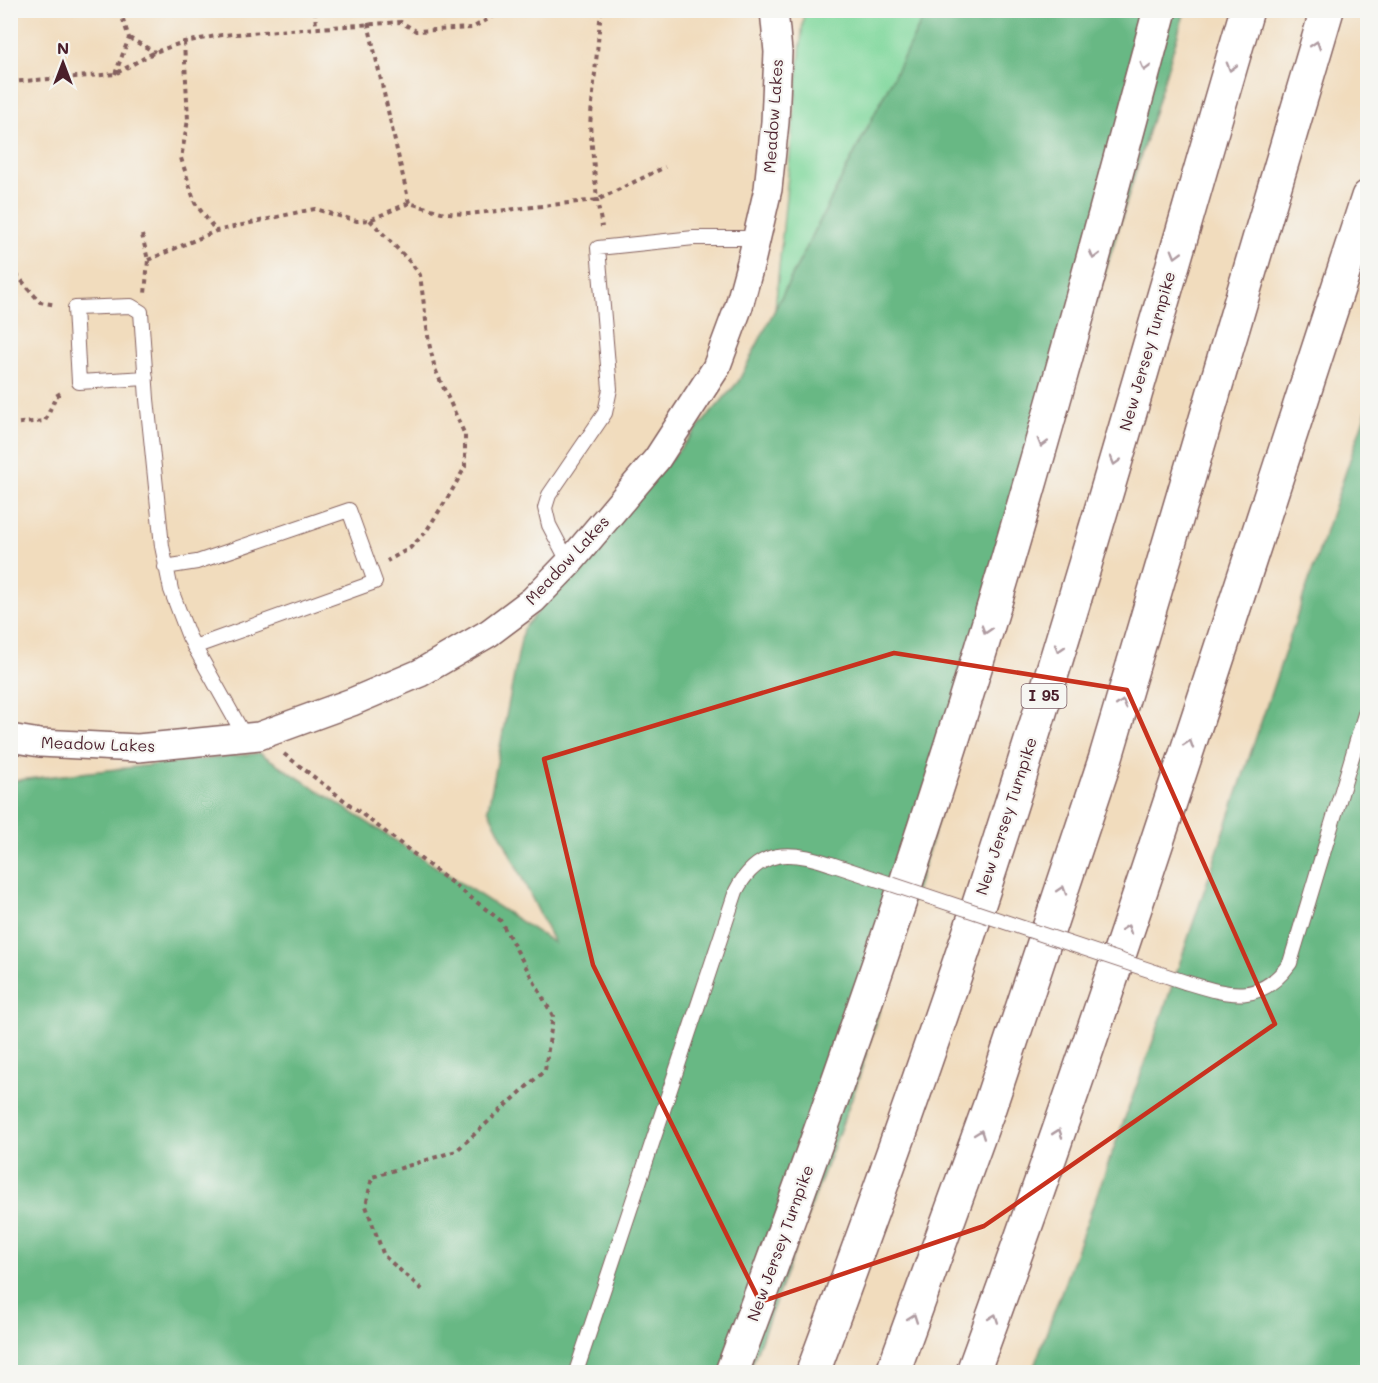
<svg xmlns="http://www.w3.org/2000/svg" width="1378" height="1383" viewBox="0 0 1378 1383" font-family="Mali,sans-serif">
  <rect width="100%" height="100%" fill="#f6f6f2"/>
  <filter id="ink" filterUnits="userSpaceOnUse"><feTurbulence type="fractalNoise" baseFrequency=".0167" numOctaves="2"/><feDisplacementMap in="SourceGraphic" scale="12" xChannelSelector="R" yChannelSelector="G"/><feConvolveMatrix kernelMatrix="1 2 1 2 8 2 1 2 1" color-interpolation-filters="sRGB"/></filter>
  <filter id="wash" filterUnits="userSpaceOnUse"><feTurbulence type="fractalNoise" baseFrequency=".008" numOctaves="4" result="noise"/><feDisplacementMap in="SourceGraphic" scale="24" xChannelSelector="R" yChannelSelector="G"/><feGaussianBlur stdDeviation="1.35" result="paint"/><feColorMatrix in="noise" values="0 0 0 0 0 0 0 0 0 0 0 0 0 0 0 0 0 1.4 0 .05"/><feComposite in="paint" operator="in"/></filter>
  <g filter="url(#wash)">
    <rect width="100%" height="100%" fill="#f1dcbd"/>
    <path fill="#81d89d" stroke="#667c64" stroke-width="1.5" d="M804,11H927L775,309Z"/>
    <path fill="#68b884" stroke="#596c58" stroke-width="1.5" d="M927,11H1185L856,1087L749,1372H11L10,781L260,753L554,943L488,809L523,629L738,382Z
      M1367,409V1372H1032L1157,1030Z"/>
  </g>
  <g filter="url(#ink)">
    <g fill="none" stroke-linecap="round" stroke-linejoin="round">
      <g stroke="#84615e" stroke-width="16">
        <path id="service" d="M146,378L79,382L75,308L131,306L141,312L147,399L162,546L171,590L189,637L245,737
          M569,563L549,525L545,508L549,495L605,413L610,389L598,248L694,238H756
          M165,567L197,562L349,510L375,582L194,647
          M1185,982C1228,995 1260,1006 1290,963L1368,704
          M576,1372L736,891C758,848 791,850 831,864"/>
      </g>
      <g stroke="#84615e" stroke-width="30">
        <path id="minor" d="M10,738L40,743L138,748L259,736L352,702L420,673L489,633L533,600L569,563L657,459L716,368L739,306L751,262L768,189L775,122L778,52L774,10"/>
      </g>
      <g stroke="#84615e" stroke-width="36">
        <path id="motorway" d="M732,1372C811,1162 886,950 954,735C1030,496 1095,253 1160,10
          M813,1372C869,1222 923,1071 974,919C1073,619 1158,314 1247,10
          M893,1372L990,1105L1105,760L1327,10
          M973,1372C1115,984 1239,590 1368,197"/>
      </g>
      <path stroke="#84615e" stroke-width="4" stroke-dasharray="4.5 4.5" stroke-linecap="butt" d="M315,10L316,28
        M601,10L590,125L597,200L602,227
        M368,23L409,203
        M129,38L155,52
        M184,42L188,120L181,158L195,203L216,231
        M115,74L129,38L120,10
        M10,82L115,74L155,52L184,42L222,35L401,22L416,31L472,28L505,10
        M370,220L412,264L420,275L429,343L435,369L465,435V467L450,494L425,533L410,548L387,561
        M142,235L148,260L145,294
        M148,260L216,231L299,212L315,209L357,221L370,220L409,203L445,213L469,214L597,200L665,167
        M10,267L40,302L56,305
        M10,424L45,421L56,396L64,391
        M284,754L500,920L553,1016L545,1070L456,1151L372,1177L366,1206L384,1256L425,1292"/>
      <use href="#service" stroke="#fff" stroke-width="14"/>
      <use href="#minor" stroke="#fff" stroke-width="27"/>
      <use href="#motorway" stroke="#fff" stroke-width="33"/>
      <g stroke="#84615e" stroke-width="16" stroke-linecap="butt">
        <path id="service-bridge" d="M831,864L1185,982"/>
      </g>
      <use href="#service-bridge" stroke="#fff" stroke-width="14"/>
    </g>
    <defs><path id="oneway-chevron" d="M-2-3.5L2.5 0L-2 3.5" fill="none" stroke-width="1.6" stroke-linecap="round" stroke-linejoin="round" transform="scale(1.5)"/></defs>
    <g stroke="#ae9aa0">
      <use href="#oneway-chevron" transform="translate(1316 45) rotate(-72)"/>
      <use href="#oneway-chevron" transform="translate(1145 67) rotate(105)"/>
      <use href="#oneway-chevron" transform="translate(1231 67) rotate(106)"/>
      <use href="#oneway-chevron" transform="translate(1176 254) rotate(106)"/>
      <use href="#oneway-chevron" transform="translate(1094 255) rotate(105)"/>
      <use href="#oneway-chevron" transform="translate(1042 443) rotate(106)"/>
      <use href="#oneway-chevron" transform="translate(1115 461) rotate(106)"/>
      <use href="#oneway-chevron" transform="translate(986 630) rotate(107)"/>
      <use href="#oneway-chevron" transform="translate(1059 648) rotate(107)"/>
      <use href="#oneway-chevron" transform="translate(1122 704) rotate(-73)"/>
      <use href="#oneway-chevron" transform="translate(1189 744) rotate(-72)"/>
      <use href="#oneway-chevron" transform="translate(1062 890) rotate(-72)"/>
      <use href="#oneway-chevron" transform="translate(1127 929) rotate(-71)"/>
      <use href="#oneway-chevron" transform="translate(1058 1133) rotate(-71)"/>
      <use href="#oneway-chevron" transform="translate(980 1134) rotate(-70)"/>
      <use href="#oneway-chevron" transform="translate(913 1318) rotate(-70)"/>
      <use href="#oneway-chevron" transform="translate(994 1318) rotate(-70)"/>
    </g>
  </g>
  <path fill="none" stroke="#c8321e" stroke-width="4.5" stroke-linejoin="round" d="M894,653L1127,690L1275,1024L984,1226L760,1302L593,965L544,759Z"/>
  <g text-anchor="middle" stroke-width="4.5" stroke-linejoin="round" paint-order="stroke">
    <rect fill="#f6f6f2" stroke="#7e6067" stroke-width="1.5" x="1021.5" y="684" width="45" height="24" rx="4.5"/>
    <g font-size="15" font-weight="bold" fill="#4a1f2b">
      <text x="1044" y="701">I 95</text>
    </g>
    <g font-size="16" fill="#4a1f2b" stroke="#f6f6f2">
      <text transform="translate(773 116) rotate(-86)" y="6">Meadow Lakes</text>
      <text transform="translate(1147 351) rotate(-74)" y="6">New Jersey Turnpike</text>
      <text transform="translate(567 560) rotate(-47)" y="6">Meadow Lakes</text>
      <text transform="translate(98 744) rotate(2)" y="6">Meadow Lakes</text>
      <text transform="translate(1006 816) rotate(-72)" y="6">New Jersey Turnpike</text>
      <text transform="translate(780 1243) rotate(-70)" y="6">New Jersey Turnpike</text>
    </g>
  </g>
  <rect width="1378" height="1383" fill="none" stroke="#f6f6f2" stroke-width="36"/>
  <g transform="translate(63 63)" stroke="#f6f6f2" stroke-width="4.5" paint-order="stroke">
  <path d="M0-4.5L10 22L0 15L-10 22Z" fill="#4a1f2b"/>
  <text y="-9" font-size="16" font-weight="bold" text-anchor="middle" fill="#4a1f2b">N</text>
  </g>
</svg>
